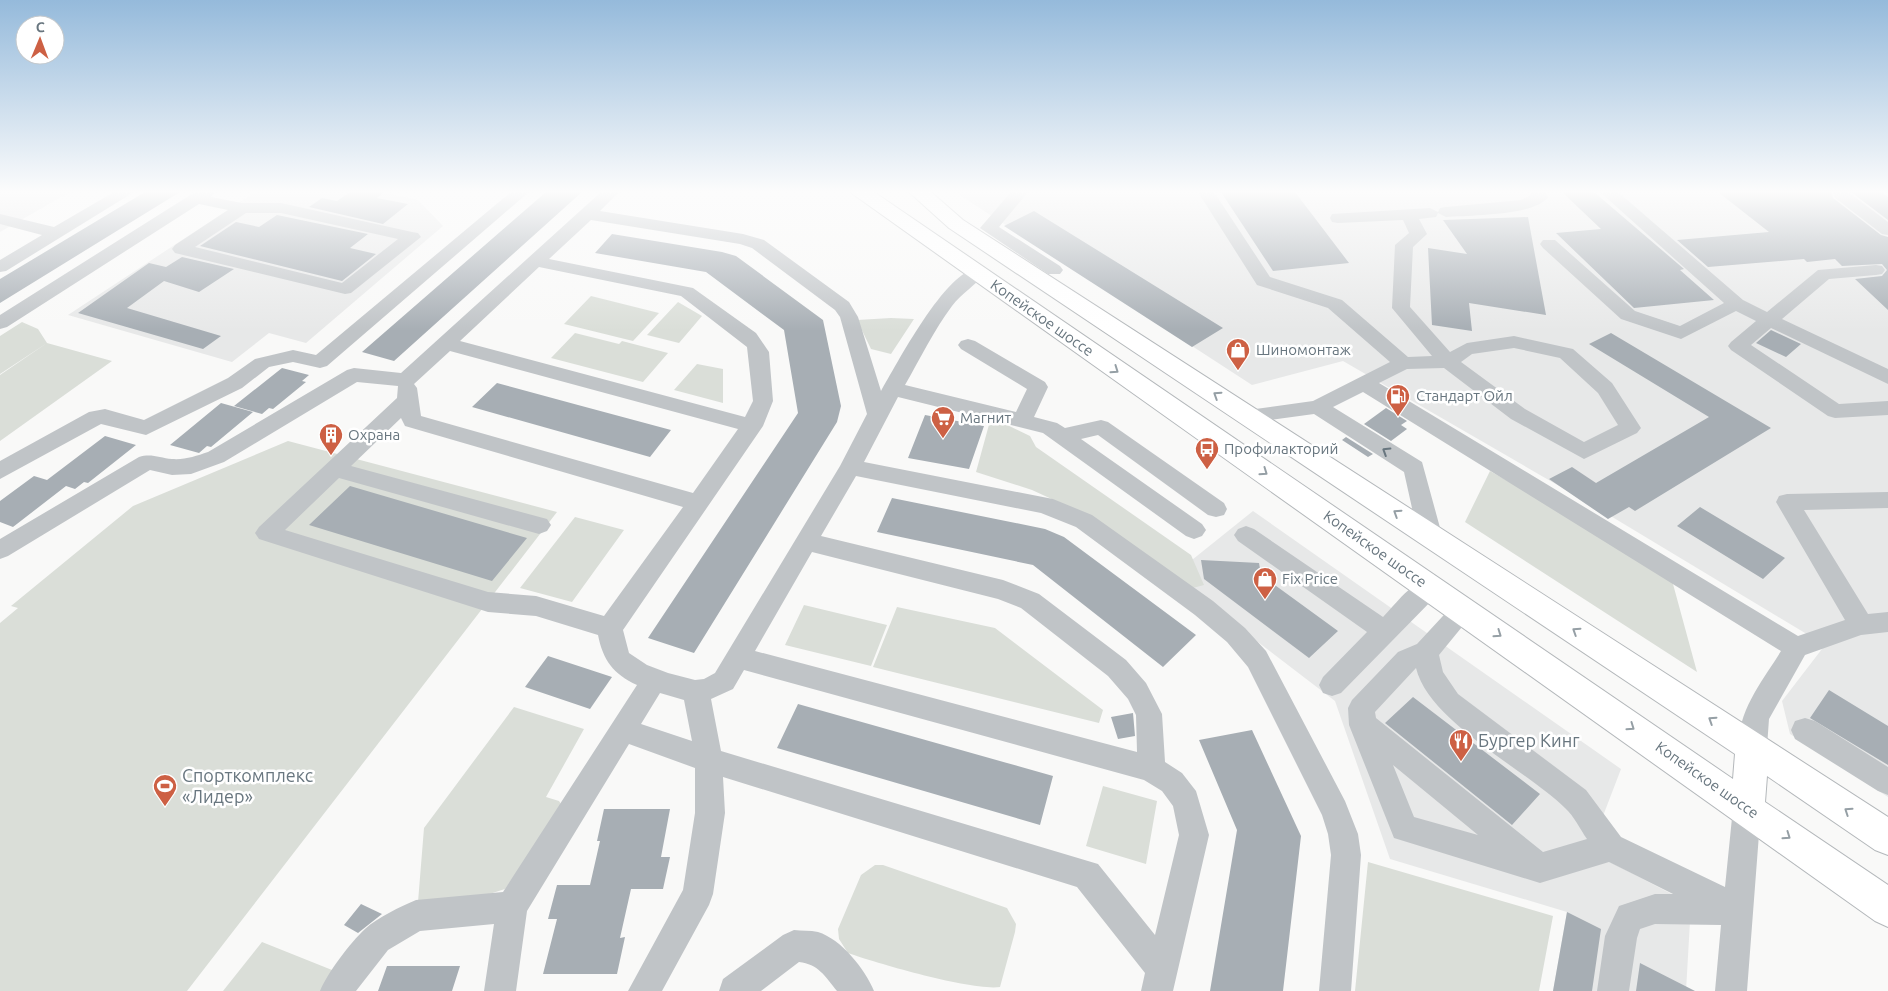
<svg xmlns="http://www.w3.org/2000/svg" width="1888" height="991" viewBox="0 0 1888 991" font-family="Ubuntu,sans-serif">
  <rect width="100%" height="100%" fill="#f9f9f8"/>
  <path fill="#e7e8e8" d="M0,192H70L0,232Z
    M255,192H382L418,200L443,226L306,343L269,333L232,362L68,315Z
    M955,192H1888V797L1790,734L1782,701L1825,645L1599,509L1343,361L1252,385Z
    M1253,511L1621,769L1585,863L1610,862L1691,904L1686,991H1553L1567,912L1390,859L1335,701L1172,576Z"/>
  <path fill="#daded8" d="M591,296L659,313L633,341L564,324Z
    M678,302L702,316L679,343L647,335Z
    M891,318L914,319L891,354L871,349L857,320Z
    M22,322L38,329L47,343L0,374V336Z
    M575,333L619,344L622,341L668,353L643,382L551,358Z
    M47,343L112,361L0,441V375Z
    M697,364L723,369V403L674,390Z
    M990,421L1001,422L1030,436L1036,447L1191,555L1204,585L1185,590L1093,518L1032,490L976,472Z
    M288,441L557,512L187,991H0V623L18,608L11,606L133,506Z
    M1490,471L1670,573L1697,672L1465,522Z
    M575,517L624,530L572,602L520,588Z
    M804,605L887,625L871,666L785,645Z
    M897,607L995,628L1103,710L1099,723L873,667Z
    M514,707L584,729L546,797L559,801L563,807L505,889L483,896L418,902L424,828Z
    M1103,786L1157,801L1146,864L1086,846Z
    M1368,862L1553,916L1539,991H1355Z
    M875,865H883L1007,908L1016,924L1015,932L1000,987C973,991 879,964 848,953L839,939L838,929L861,875Z
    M262,942L337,972L321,991H223Z"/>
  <path fill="#a7aeb4" d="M145,192H180L0,303V279Z
    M350,192H384L377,198L408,204L383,224L309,207L322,198L337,201Z
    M546,192H582L394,361L362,352Z
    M1221,192H1295L1349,263L1273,271Z
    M1562,192H1594L1684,269L1680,270L1714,300L1634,308L1556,233L1601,229Z
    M1718,192H1831L1833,198L1881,235L1888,237V310L1855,279L1882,276L1887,270L1882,264L1842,266L1835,259L1807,262L1804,259L1708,267L1677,240L1769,232Z
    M1851,192H1881L1888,197V220Z
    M1034,211L1223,328L1192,347L1004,226Z
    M277,215L368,234L350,248L376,254L342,281L200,246L236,222L259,227Z
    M1528,217L1546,315L1469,303L1472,331L1432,325L1428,248L1467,254L1443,220Z
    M612,234L722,252L736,256L823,320L841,406L837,422L694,653L648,638L798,413L784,330L706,272L595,253Z
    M182,257L234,269L199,292L164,281L127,308L221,336L203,349L78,313L149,263L166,267Z
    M1771,330L1801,344L1786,357L1756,343Z
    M1611,333L1771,428L1635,511L1629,507L1608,519L1549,479L1572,467L1596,483L1709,417L1589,344Z
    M282,368L309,375L302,381L306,382L273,409L269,408L262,414L234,406Z
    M497,383L578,405L671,430L650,457L472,407Z
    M221,403L253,412L211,447L207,446L199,453L170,445Z
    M1386,408L1407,421L1401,425L1407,429L1391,441L1364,424Z
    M925,415L984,426L969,469L908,458Z
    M105,436L136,445L88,483L84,482L75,489L66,486L13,527L0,522V501L34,476L47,480Z
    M1346,437L1373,454L1368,457L1342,440Z
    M350,486L527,538L492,581L309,525Z
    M892,498L1045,529L1064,537L1196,635L1163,667L1033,565L877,532Z
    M1700,507L1785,558L1763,579L1677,526Z
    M1201,560L1259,563L1261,575L1338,631L1309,658L1204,579Z
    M548,656L612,677L590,709L525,687Z
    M1829,690L1888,726V765L1810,718Z
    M1413,697L1540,794L1512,825L1385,723Z
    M798,704L1053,776L1040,825L777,748Z
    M1133,713L1135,736L1118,739L1111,717Z
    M1252,730L1301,836L1283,991H1210L1237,830L1199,740Z
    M604,809H670L661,857H670L663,889H631L620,938L625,937L617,974H543L557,919H548L557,885H590L600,841H597Z
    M361,904L382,914L358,933L344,925Z
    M1567,912L1601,929L1592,991H1553Z
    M1640,963L1695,991H1636Z
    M387,966H460L452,991H378Z"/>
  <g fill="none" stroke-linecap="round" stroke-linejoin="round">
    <g stroke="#b4b8bb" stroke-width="2">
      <path id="major" d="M850,192H874L1733,779L1735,754L949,228L909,192H931L963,220L1888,817V855L1875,850L1767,776L1765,802L1888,885V927L1875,921Z"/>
    </g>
    <path fill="#c0c4c7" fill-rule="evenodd" d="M114,192H134L6,271L0,272V260L42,235L0,224V214L54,227Z
      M195,192H215L211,197L242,203H281L412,232L418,233L421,237L351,293L345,294L175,253L172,249L175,245L228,210L199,204L7,327L0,329V315ZM246,213H281L398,239L342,283L195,247Z
      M511,192H529L327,366L320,368L293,362L269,367L242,388L146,435L101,424L0,479V461L89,412L105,409L144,420L228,378L255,359L293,350L316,355Z
      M601,192H619L600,211L743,234L764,240L849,302L858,317L881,391C896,366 950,261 982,269L985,273C976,285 962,293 952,306C934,330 920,359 905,385L1016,412L1027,389L961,349L958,345L961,341L968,339L975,341L1045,382L1048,387L1034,417L1057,423L1065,428L1101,420L1108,422L1224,503L1227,509L1224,515L1216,517L1208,515L1098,435L1081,439L1202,524L1206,530L1202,536L1194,539L1186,536L1043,433L898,397L864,462L1053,499L1092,515L1213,601L1245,628L1266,651L1345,801L1358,834L1361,855L1351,991H1319L1331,855L1328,834L1322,815L1248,667L1227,642L1195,615L1076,527L1041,513L856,476L821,536L1003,580L1039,594L1126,660L1146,683L1162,714L1165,762L1182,773L1196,791L1209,835L1173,991H1141L1145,973L1077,887L723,777L725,813L713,894L709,905L662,991H628L683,890L695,813V768L629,744L527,911L516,991H484L494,924L420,931L388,950L356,991H320C328,972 350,943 365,929C378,917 400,907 416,900L503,892L637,685C613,674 603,660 598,635L536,616L488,612L259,539L255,533L259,527L397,398L398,386L357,382L224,462L191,474L172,475L150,470L8,556L0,559V539L139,457C151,453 160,458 172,459C185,460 196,456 208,452L347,370L354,368L401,373ZM591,220L740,244L752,248L835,310L840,317L867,414L840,466L715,673L704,679L695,680L668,673L647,665L629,653L623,630L763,426L773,401L769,352L756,333L693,288L549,259ZM539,267L681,296L747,347L753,401L745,417L460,341ZM450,351L738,429L693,493L421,416L417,388L414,384ZM401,418L405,426L683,507L604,616L536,596L488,592L285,530L339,478L539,534L547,531L551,525L547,519L351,466ZM812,552L998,599L1021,608L1108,676L1128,699L1136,715L1137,752L755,651ZM744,670L1144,780L1162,791L1173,806L1179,835L1155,935L1098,864L721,751L711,699L733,689ZM660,693L684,700L692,741L641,724Z
      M1011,192H1028L999,227L1060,266L1063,270L1060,274H1048L980,228Z
      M1198,192H1214L1270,277L1342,300L1408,357L1432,356L1392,308L1395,245L1409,233L1403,220L1338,223L1332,222L1330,218L1332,214L1430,208L1438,212L1440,208L1446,207L1521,200L1531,195L1529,192H1545L1548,197C1535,216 1469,215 1446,217L1438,213L1436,217L1419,219L1427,234L1413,247L1410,307L1450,352L1467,343L1514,336L1573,349L1612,383L1641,428L1637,433L1584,459L1511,419L1444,368L1407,369L1379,383L1798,636L1845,620L1776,502L1779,496L1787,494L1888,492V508L1804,510L1868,614L1888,612V632L1861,635L1805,655L1769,719L1767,747L1763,756L1753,759L1743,756C1728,722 1764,679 1781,651L1363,392L1333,407L1422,462L1442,535L1438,541L1430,544L1422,541L1418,535L1404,472L1314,414L1248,423L1241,421L1238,416L1241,411L1313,401L1390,362L1328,308L1257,285ZM1514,348L1560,358L1598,393L1618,425L1584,442L1525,409L1461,362L1472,354Z
      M1600,192H1618L1743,300L1767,312L1818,270L1876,265L1882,266L1885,270L1882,274L1876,275L1829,279L1782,319L1888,369V384L1771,328L1751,345L1839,404L1888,401V415L1835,418L1828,416L1731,350L1728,346L1731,342L1756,321L1736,311L1681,339L1621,319L1543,248L1540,244L1543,240H1555L1635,311L1680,326L1724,303Z
      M1833,192H1848L1888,222V235L1882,234L1834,197Z
      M1246,526L1254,529L1383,617C1397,603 1417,573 1438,580L1441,587L1438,594L1341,693L1332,696L1323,693L1319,685L1323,677L1367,632L1238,541L1234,535L1238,529Z
      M1463,601L1472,604L1475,611L1439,655L1443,672L1458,694L1586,790L1621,837L1725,887L1733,808L1737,798L1747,794L1757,798L1761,808L1747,991H1715L1721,925L1655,924L1640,929L1637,938L1629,991H1597L1605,936L1619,906L1655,894H1673L1609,862L1540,883L1394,838L1349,725L1348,708L1352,700L1398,652L1417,644L1454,604ZM1416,668C1429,722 1525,769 1565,808C1574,816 1580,829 1587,839L1543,852L1376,718L1375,712ZM1393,765L1478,835L1414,817Z
      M1805,718L1815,721L1888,767V795L1878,791L1795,739L1791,730L1795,721Z
      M794,930C802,931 810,930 818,932C841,939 865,969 874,991H837C825,976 818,964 799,962L761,991H719L723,979L783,935Z"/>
    <use href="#major" fill="#fff" fill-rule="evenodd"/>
  </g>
  <defs><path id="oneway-chevron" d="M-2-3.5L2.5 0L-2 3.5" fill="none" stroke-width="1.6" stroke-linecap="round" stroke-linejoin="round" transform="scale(1.25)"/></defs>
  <g stroke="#959fa5">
    <use href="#oneway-chevron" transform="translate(1115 370) rotate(35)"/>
    <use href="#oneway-chevron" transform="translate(1217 395) rotate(-147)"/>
    <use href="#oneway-chevron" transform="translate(1264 472) rotate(35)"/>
    <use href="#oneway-chevron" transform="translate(1397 513) rotate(-147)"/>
    <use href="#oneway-chevron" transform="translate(1576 631) rotate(-147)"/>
    <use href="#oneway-chevron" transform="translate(1498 634) rotate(35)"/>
    <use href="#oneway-chevron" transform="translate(1712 720) rotate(-147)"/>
    <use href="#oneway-chevron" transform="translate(1631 727) rotate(35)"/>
    <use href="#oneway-chevron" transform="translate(1848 811) rotate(-146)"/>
    <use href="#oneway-chevron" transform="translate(1787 836) rotate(35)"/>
  </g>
  <use stroke="#68767f" href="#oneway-chevron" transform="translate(1386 451) rotate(-148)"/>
  <linearGradient id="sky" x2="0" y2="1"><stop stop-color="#95badb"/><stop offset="0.58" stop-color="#fcfcfc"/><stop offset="1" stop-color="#fcfcfc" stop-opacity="0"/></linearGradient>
  <rect width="1888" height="331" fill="url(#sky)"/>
  <defs>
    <g id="shop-pin" transform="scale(1.25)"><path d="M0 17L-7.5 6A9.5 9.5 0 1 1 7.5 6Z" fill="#cd6044" stroke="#fff"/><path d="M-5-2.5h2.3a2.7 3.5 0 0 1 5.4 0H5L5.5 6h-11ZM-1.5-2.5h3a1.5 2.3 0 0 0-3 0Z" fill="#fff"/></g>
    <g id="fuel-pin" transform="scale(1.25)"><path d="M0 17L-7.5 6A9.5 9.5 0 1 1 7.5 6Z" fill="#cd6044" stroke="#fff"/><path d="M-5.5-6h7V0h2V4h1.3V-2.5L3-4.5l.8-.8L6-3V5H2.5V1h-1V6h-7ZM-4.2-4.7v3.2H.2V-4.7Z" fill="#fff"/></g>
    <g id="supermarket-pin" transform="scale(1.25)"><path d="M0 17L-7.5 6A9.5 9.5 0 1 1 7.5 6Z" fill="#cd6044" stroke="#fff"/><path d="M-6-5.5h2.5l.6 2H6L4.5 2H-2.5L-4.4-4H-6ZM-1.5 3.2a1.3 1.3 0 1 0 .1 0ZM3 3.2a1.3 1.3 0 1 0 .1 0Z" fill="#fff"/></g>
    <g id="building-pin" transform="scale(1.25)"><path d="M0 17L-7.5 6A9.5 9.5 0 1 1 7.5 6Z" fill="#cd6044" stroke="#fff"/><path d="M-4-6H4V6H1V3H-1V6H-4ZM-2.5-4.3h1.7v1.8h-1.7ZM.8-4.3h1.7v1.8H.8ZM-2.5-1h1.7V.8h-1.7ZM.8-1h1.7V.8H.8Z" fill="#fff"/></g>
    <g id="bus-pin" transform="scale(1.25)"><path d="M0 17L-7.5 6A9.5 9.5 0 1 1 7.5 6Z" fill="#cd6044" stroke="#fff"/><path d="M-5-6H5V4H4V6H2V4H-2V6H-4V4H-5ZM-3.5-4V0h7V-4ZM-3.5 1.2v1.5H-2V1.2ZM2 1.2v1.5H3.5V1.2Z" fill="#fff"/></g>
    <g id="restaurant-pin" transform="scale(1.25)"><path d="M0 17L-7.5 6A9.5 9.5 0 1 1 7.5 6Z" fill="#cd6044" stroke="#fff"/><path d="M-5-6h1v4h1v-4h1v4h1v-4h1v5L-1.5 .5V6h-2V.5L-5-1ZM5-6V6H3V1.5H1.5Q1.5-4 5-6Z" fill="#fff"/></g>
    <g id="stadium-pin" transform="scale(1.25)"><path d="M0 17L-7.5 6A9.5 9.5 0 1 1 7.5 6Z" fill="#cd6044" stroke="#fff"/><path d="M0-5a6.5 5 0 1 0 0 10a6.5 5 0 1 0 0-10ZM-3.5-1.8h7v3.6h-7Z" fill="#fff"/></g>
  </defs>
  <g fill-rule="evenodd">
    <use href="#shop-pin" x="1238" y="350"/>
    <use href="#fuel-pin" x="1398" y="396"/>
    <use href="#supermarket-pin" x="943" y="418"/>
    <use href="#building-pin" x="331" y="435"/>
    <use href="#bus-pin" x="1207" y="449"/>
    <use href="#shop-pin" x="1265" y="579"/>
    <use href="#restaurant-pin" x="1461" y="741"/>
    <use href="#stadium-pin" x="165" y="786"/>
  </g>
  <g text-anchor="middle" stroke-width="5" stroke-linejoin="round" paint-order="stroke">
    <g font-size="15" fill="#68767f" stroke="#fff">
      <text transform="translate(1042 318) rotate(35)" y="5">Копейское шоссе</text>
      <text transform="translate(1375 549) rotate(35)" y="5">Копейское шоссе</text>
      <text transform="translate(1707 780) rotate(35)" y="5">Копейское шоссе</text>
    </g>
    <g font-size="15" fill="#68767f" stroke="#fff" text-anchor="start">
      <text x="1256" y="355">Шиномонтаж</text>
      <text x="1416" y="401">Стандарт Ойл</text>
      <text x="960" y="423">Магнит</text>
      <text x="348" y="440">Охрана</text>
      <text x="1224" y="454">Профилакторий</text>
      <text x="1282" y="584">Fix Price</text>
    </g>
    <g font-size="18" fill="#68767f" stroke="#fff" text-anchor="start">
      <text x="1478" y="747">Бургер Кинг</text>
      <text x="182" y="782">Спорткомплекс<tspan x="182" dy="21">«Лидер»</tspan></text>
    </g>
  </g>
  <g transform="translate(40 40) rotate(1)"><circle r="24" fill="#ffffff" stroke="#c3c8cc"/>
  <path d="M0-4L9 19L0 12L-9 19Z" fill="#cd6044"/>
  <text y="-8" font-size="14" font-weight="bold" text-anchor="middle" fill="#68767f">С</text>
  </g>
</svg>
